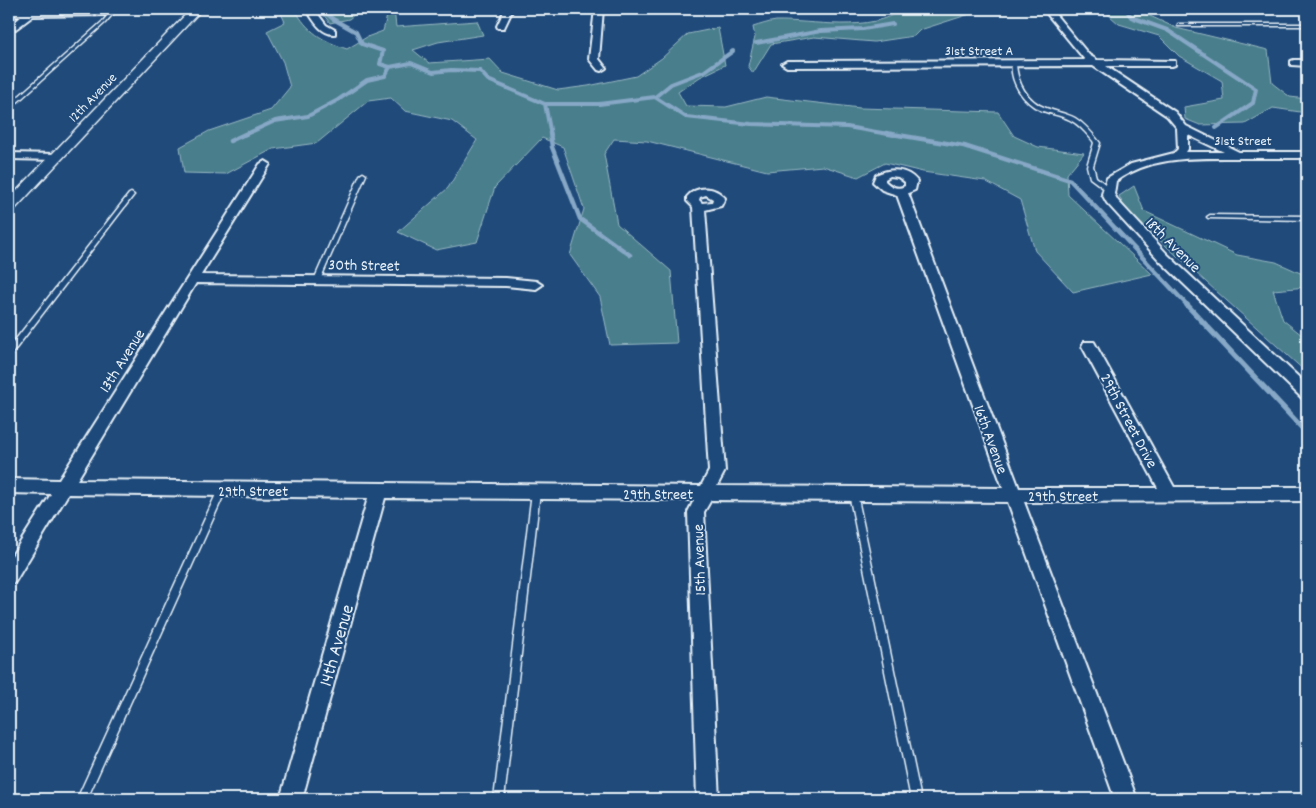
<svg xmlns="http://www.w3.org/2000/svg" width="1316" height="808" viewBox="0 0 1316 808" font-family="Dekko,sans-serif">
  <rect width="100%" height="100%" fill="#1f4a7a"/>
  <filter id="ink" filterUnits="userSpaceOnUse"><feTurbulence type="fractalNoise" baseFrequency=".02" numOctaves="2"/><feDisplacementMap in="SourceGraphic" scale="10" xChannelSelector="R" yChannelSelector="G"/><feConvolveMatrix kernelMatrix="1 2 1 2 8 2 1 2 1" color-interpolation-filters="sRGB"/></filter>
  <g filter="url(#ink)">
    <path fill="#497e8c" stroke="#98b8c2" d="M279,9H295C307,32 323,41 347,49L367,37L383,31L388,12L361,9L349,19L330,23L319,9H394L396,27L477,21L483,35L438,42L413,50L429,63L490,59L503,73L558,90L588,86L636,76L662,58L688,34L718,28L725,65L700,77L678,92L686,106L726,107L766,97L860,108L998,112L1014,136L1038,147L1084,153L1067,174L1068,195L1152,274L1073,292L1035,251L1020,200L985,181L923,172L885,163L858,177L823,166L767,171L647,141L614,139L604,154L617,224L671,271L677,343L610,345L600,297L570,255L584,209L563,147L542,138L495,187L477,242L436,250L398,232L448,188L477,140L452,121L405,111L391,98L368,101L317,143L273,149L226,174L184,173L180,147L209,131L271,110L290,87L283,62L267,31L285,22Z
      M901,9H974L970,14L920,30L914,36L874,42L814,37L771,44L753,73L748,66L755,37L753,27C760,25 768,22 776,21C811,20 872,34 901,9Z
      M1102,9H1135L1176,28L1268,50L1272,83L1290,97L1307,99V113L1273,108L1245,124L1200,125L1185,119L1184,107L1224,100L1222,81L1179,56L1159,36L1119,24Z
      M1134,186L1144,211L1237,255L1276,262L1307,276V287L1273,290L1283,320L1307,339V373L1125,209L1119,196Z"/>
    <g fill="none" stroke-linecap="round" stroke-linejoin="round">
      <path stroke="#87a8c6" stroke-width="4" d="M321,9L333,19L356,32L362,44L383,51L380,64L390,67L411,63L433,72L451,70L480,71L488,80L545,104H599L655,97L686,117L751,124L847,127L894,135
        M1126,9L1131,17L1167,30L1256,89L1253,103L1216,128
        M756,43L821,31L863,29L893,24
        M655,97L671,84L705,71L733,51
        M545,104L551,135
        M244,135L275,121L308,116L338,100L367,80L385,76L390,67"/>
      <path stroke="#87a8c6" stroke-width="4.5" d="M550,133L552,147L580,219L630,255
        M886,133L964,146L1070,180L1188,306
        M230,141L247,133"/>
      <path stroke="#87a8c6" stroke-width="5.5" d="M1187,305L1307,433"/>
      <g stroke="#e8f1f8" stroke-width="3">
        <path id="service" d="M113,9H117L105,23L11,108H9V105L103,21Z
          M1178,24H1307V26H1178Z
          M1012,62L1016,63C1017,83 1027,101 1046,108C1056,112 1066,113 1075,118C1085,124 1093,134 1100,143L1093,166L1096,177L1110,188V190H1106L1090,178L1087,166L1094,143L1093,141C1086,133 1080,125 1070,120C1061,115 1050,114 1040,110C1023,102 1009,81 1012,62Z
          M363,173L366,175L320,280L319,281H315L314,280L360,175Z
          M131,193L134,195L133,196L11,355H9V348L129,194Z
          M1210,215L1307,216V220L1208,218L1207,217Z
          M222,487L225,488L226,490L87,799H77L218,490L219,488Z
          M536,489L539,490L540,492L504,799H494L532,492L533,490Z
          M853,491L856,492L857,494L921,799H911L849,494L850,492Z"/>
      </g>
      <g stroke="#e8f1f8" stroke-width="4">
        <path id="minor" d="M306,9H314L326,25L335,30V34C321,35 313,19 306,9Z
          M505,9H513L504,28H498L497,26Z
          M595,9H603L599,59L606,68L601,71L598,70L589,59Z
          M1043,9H1051L1089,55L1097,60L1175,61V65L1172,66H1106L1175,112L1186,126L1239,152H1307V158C1281,158 1256,158 1230,158C1190,158 1150,157 1116,181L1114,194L1118,201L1168,255L1307,385V400L1302,398L1160,261L1107,203L1102,194L1107,178L1131,164L1174,153L1178,149L1177,128L1167,116L1093,66L787,67L782,64L787,61L1085,60ZM1188,135L1224,152H1186L1188,149Z
          M33,10L37,11H110L114,13L110,15L33,16L9,34V27L22,16H9V12Z
          M1294,60H1307V66L1291,65V61Z
          M9,153L56,154L61,157L56,160L9,159Z
          M265,161L270,164L201,275L506,278L536,281L542,285L536,289L506,286L196,283L77,480L701,486L709,471L693,207L687,201V197C697,185 715,186 725,198L721,206L705,210L725,471L717,486L1003,488L897,195L882,190L873,182L876,175C890,168 906,168 917,181L915,190L908,193L1019,488H1158L1082,346L1084,342H1094L1174,487H1307V501L1024,502L1137,799H1115L1008,502L711,500L704,512L719,799H697L688,512L694,500L385,498L302,799H280L368,498L68,494L15,582L9,584V560L51,494L9,493V479L59,480L260,164ZM890,176L898,177L905,182V186C897,190 891,187 885,181V179ZM706,195L713,199L712,202L702,203L699,200L700,197Z"/>
      </g>
      <g stroke="#e8f1f8" stroke-width="3">
        <path id="tertiary" d="M191,9H202L14,210L9,211V199Z"/>
      </g>
      <use href="#service" fill="#1f4a7a" fill-rule="evenodd"/>
      <use href="#minor" fill="#1f4a7a" fill-rule="evenodd"/>
      <use href="#tertiary" fill="#1f4a7a" fill-rule="evenodd"/>
    </g>
  </g>
  <g text-anchor="middle" stroke-width="4" stroke-linejoin="round" paint-order="stroke">
    <g font-size="14" fill="#e8f1f8" stroke="#1f4a7a">
      <text x="979" y="55">31st Street A</text>
      <text transform="translate(92 97) rotate(-46)" y="5">12th Avenue</text>
      <text x="1243" y="145">31st Street</text>
    </g>
    <g font-size="16" fill="#e8f1f8" stroke="#1f4a7a">
      <text transform="translate(1174 244) rotate(45)" y="6">18th Avenue</text>
      <text transform="translate(364 264) rotate(1)" y="6">30th Street</text>
      <text transform="translate(121 360) rotate(-58)" y="6">13th Avenue</text>
      <text transform="translate(1130 420) rotate(62)" y="6">29th Street Drive</text>
      <text transform="translate(992 439) rotate(70)" y="6">16th Avenue</text>
      <text x="253" y="496">29th Street</text>
      <text x="658" y="499">29th Street</text>
      <text x="1063" y="501">29th Street</text>
      <text transform="translate(698 560) rotate(-92)" y="6">15th Avenue</text>
    </g>
    <g font-size="19" fill="#e8f1f8" stroke="#1f4a7a">
      <text transform="translate(335 645) rotate(-74)" y="7">14th Avenue</text>
    </g>
  </g>
  <rect width="1316" height="808" fill="none" stroke="#1f4a7a" stroke-width="30"/>
  <rect x="15" y="15" width="1286" height="778" fill="none" stroke="#e8f1f8" stroke-width="2" filter="url(#ink)"/>
</svg>
